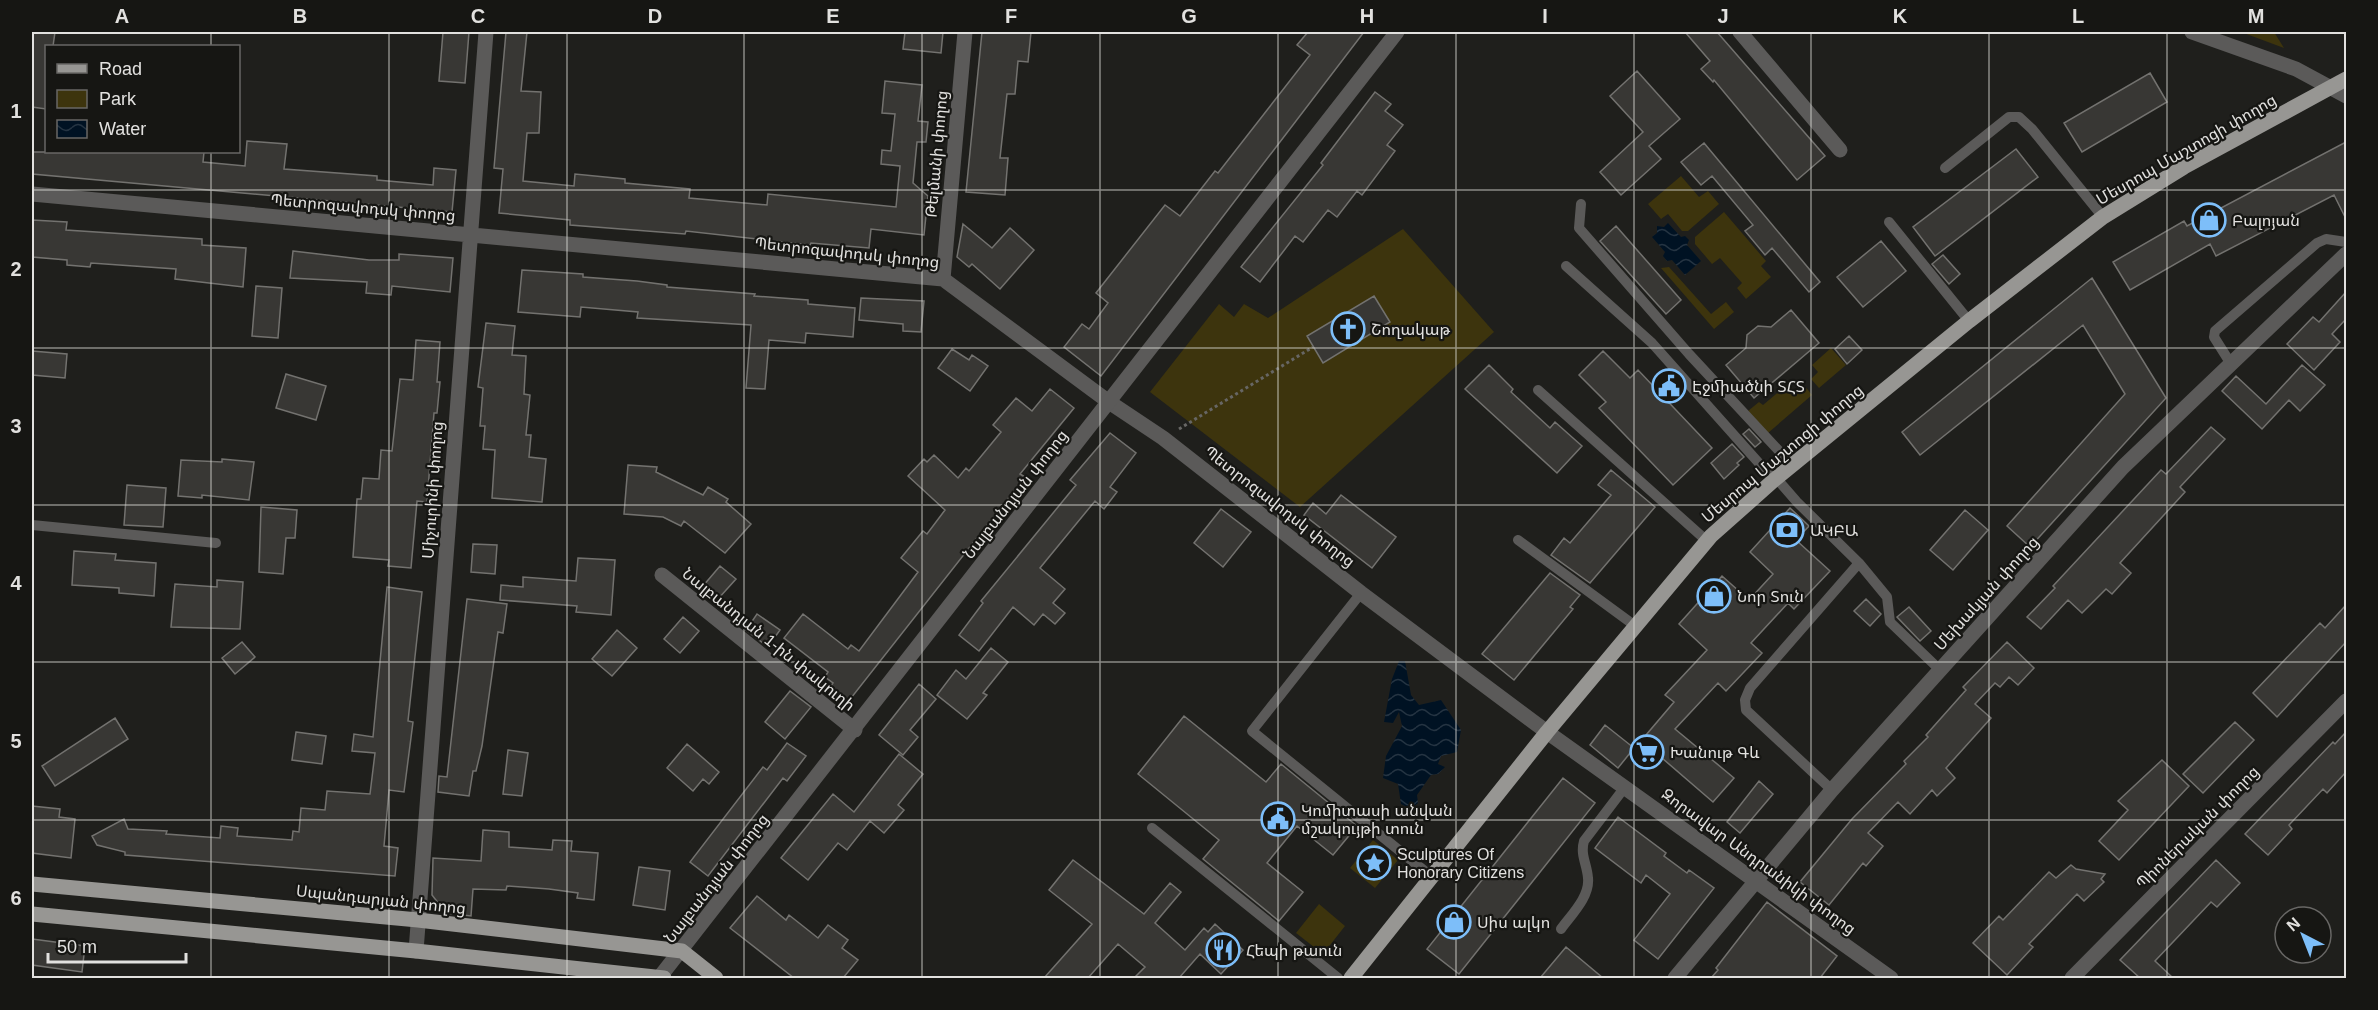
<svg xmlns="http://www.w3.org/2000/svg" width="2378" height="1010" viewBox="0 0 2378 1010" font-family="Arial,'Noto Sans Armenian',sans-serif">
  <defs>
    <pattern id="water-waves" width="16" height="10" patternUnits="userSpaceOnUse" patternTransform="scale(1.5)"><rect width="16" height="10" fill="#001223"/><path d="M0 5q4-4 8 0t8 0" fill="none" stroke="#253442"/></pattern>
  </defs>
  <rect width="100%" height="100%" fill="#1f1f1c"/>
  <path fill="#3d340d" d="M2241,32H2274L2284,48Z
    M1681,176L1699,197L1708,191L1719,204L1688,231H1682L1668,214L1661,219L1648,204Z
    M1724,212L1766,261L1761,266L1771,277L1746,299L1737,288L1742,283L1720,258L1712,264L1695,244V237Z
    M1403,229L1494,332L1300,507L1150,392L1219,304L1234,317L1244,304L1268,318Z
    M1669,267L1711,314L1726,302L1734,312L1714,329L1661,268Z
    M1831,348L1846,365L1819,388L1811,379L1818,372L1812,365Z
    M1788,384L1795,392L1804,385L1812,395L1768,433L1748,411L1759,402L1763,405Z
    M1373,840L1398,860L1375,888L1350,868Z
    M1319,904L1345,926L1323,954L1296,933Z"/>
  <path fill="url(#water-waves)" d="M1668,223L1681,237L1685,236L1689,240L1687,245L1701,261L1685,275L1672,260L1667,261L1663,256L1665,252L1652,237L1657,233V226L1664,227Z
    M1399,661H1405L1411,695L1419,705L1441,700L1461,730L1457,752L1441,756L1438,764L1445,767L1438,774L1431,775L1417,795L1418,803L1411,809L1401,804L1398,784L1383,778L1386,756L1402,726L1399,712L1393,723L1384,722L1392,679Z"/>
  <path fill="#383734" stroke="#73726f" stroke-width="1.5" d="M32,32H55L53,46H46V109L32,107Z
    M443,32H469L465,83L439,81Z
    M506,32H527L521,91L541,92L539,133H527L523,181L574,186L575,174L625,179V183L690,189L689,198L767,205L768,194L896,207L900,166L881,164L882,150L891,151L895,114L882,113L885,81L922,85L918,121L928,122L926,142H917L913,183L928,196L924,235L871,229L869,248L811,243L810,245L686,231L685,234L570,225V220L499,213L503,169L494,168Z
    M905,32H943L941,53L903,49Z
    M982,32H1031L1028,62L1018,61L1015,94H1007L1000,158H1008L1005,195L966,192Z
    M1308,32H1364L1101,376L1064,347L1082,324L1089,329L1108,303L1096,293L1165,205L1180,216L1215,171L1218,173L1310,55L1297,45Z
    M1685,32H1717L1825,156L1797,180L1714,80L1713,82L1701,69L1710,61Z
    M1637,71L1680,119L1649,146L1661,159L1621,195L1600,172L1643,132L1610,96Z
    M2150,73L2167,102L2082,152L2064,123Z
    M1375,92L1391,104L1385,111L1403,125L1387,145L1395,151L1362,195L1357,191L1337,217L1328,210L1303,242L1295,236L1260,282L1241,267L1323,165L1321,163Z
    M247,141L287,144L284,169L377,176V180L433,185L434,168L456,170L452,212L32,174V152H204L203,162L245,166Z
    M2346,142V219L2334,195L2216,256L2210,244L2130,290L2113,262L2184,221L2187,226Z
    M1704,143L1820,282L1809,292L1772,248L1765,255L1745,231L1753,225L1712,176L1701,185L1681,162Z
    M2016,149L2038,177L1935,256L1913,227Z
    M32,220L67,222L66,230L202,239V245L246,248L243,287L175,279L176,269L91,263L90,267L67,265V260L32,257Z
    M963,224L992,248L1010,228L1034,250L1000,289L972,264L969,267L957,257Z
    M1616,226L1681,300L1666,314L1600,241Z
    M1881,241L1906,271L1863,307L1837,277Z
    M293,251L369,260H399V254L453,258L450,292L392,286L391,295L366,293L367,282L290,278Z
    M1943,255L1960,274L1949,284L1932,264Z
    M522,270L583,274V277L637,281L667,285V287L755,294L754,296L808,300V304L855,308L853,337L806,333L805,343L769,340L765,389L746,388L751,325L637,318L638,312L581,307L580,317L518,312Z
    M2092,278L2166,398L2030,547L2007,526L2125,394L2083,325L1920,455L1902,432Z
    M256,286L282,288L278,338L252,336Z
    M2346,292V319L2332,334L2340,342L2314,370L2287,344L2313,317L2319,322Z
    M1374,296L1390,322L1323,363L1307,336Z
    M861,298L924,301L921,332L903,331V324L859,320Z
    M1791,310L1819,343L1754,398L1726,365L1746,348L1747,335L1758,326L1771,327Z
    M486,323L515,326L512,355L526,356L524,394L530,395L526,435H531L529,457L546,459L542,502L492,498L495,450L483,449L485,426H480L483,388L478,387Z
    M1849,336L1862,350L1847,364L1835,349Z
    M416,340L440,342L437,382H440L437,413H434L427,502L417,501L411,568L388,566L389,560L353,557L357,499H361L363,478L379,479L381,450L392,451L400,379L413,380Z
    M952,349L969,360L972,355L988,366L970,391L938,368Z
    M32,351L67,354L65,378L32,375Z
    M1603,351L1630,378L1638,370L1712,448L1673,485L1599,408L1606,402L1579,375Z
    M1489,365L1513,389L1511,392L1550,428L1555,422L1582,446L1557,473L1465,389Z
    M2302,365L2325,385L2300,411L2289,400L2262,429L2222,391L2236,376L2266,404Z
    M286,374L326,386L316,420L276,408Z
    M1050,389L1074,408L1020,474L1025,477L844,707L826,693L833,683L825,677L828,672L784,638L803,614L848,649L851,645L859,651L918,572L901,558L923,531L927,534L945,510L908,476L924,459L927,462L934,455L958,478L966,468L969,471L1001,432L993,425L1016,398L1032,411Z
    M2211,427L2225,439L2180,487L2185,492L2120,563L2131,573L2112,594L2106,589L2082,613L2068,600L2041,629L2027,617L2055,588L2053,586L2161,470L2166,474Z
    M1749,429L1761,442L1755,447L1743,434Z
    M1110,433L1136,453L1110,487L1117,492L1104,509L1095,501L1040,568L1065,589L1053,603L1065,613L1055,624L1043,614L1034,625L1013,607L979,651L959,635L983,603L981,601L1076,485L1070,480Z
    M1732,444L1744,457L1737,463L1739,465L1724,479L1711,463Z
    M222,459L254,462L249,500L202,495V498L178,496L181,460L222,462Z
    M628,465L657,467L656,472L703,495L708,487L728,499L726,502L751,524L725,553L684,521L681,526L663,517L624,514Z
    M1611,470L1655,507L1590,583L1551,555L1564,538L1570,543L1611,495L1598,485Z
    M127,485L166,488L163,527L124,525Z
    M1341,495L1396,537L1372,568L1304,515L1313,503L1326,514Z
    M261,507L297,510L295,538H286L283,574L259,572Z
    M1790,508L1809,526L1796,540L1830,571L1794,609L1788,603L1751,643L1762,653L1726,691L1718,683L1675,729L1734,778L1713,802L1655,752L1649,759L1635,748L1674,702L1665,695L1707,650L1679,624L1722,576L1749,600L1773,574L1750,552Z
    M1221,509L1251,532L1223,567L1194,543Z
    M1965,510L1988,530L1953,570L1930,550Z
    M473,544L497,545L495,574L471,572Z
    M74,551L116,554L115,560L156,563L154,596L119,593V588L72,585Z
    M578,558L615,560L611,615L576,612L577,606L500,600L501,585L523,587V577L576,581Z
    M720,566L736,579L718,599L703,586Z
    M1550,573L1580,595L1570,607L1573,609L1514,680L1482,654Z
    M217,580L243,582L240,629L171,627L175,584L217,587Z
    M387,587L422,592L408,721L413,722L404,792L389,790L384,846L398,848L395,876L125,855V852L97,845L92,836L124,819L128,829L167,831L166,834L220,838L221,826L238,828L237,836L292,840L293,831L299,832L301,808L325,810L327,791L370,794L375,753L352,751L354,734L373,737Z
    M467,599L507,604L503,633L498,632L482,746L476,771H473L469,796L438,792L439,776L447,777Z
    M1866,599L1881,614L1870,626L1854,611Z
    M2346,605V642L2277,717L2253,693L2320,623L2325,628Z
    M1909,607L1931,631L1920,641L1897,617Z
    M757,614L780,630L768,647L746,630Z
    M683,617L699,631L680,653L664,639Z
    M617,630L637,648L612,676L592,659Z
    M242,642L255,657L235,674L222,658Z
    M2007,642L2034,668L2018,685L2009,677L2000,687L1995,683L1975,704L1991,718L1946,768L1955,778L1937,796L1932,790L1910,814L1898,802L1868,833L1883,846L1866,866L1863,863L1829,905L1800,882L1852,819L1906,764L1904,761L1928,737L1926,735L1966,690L1963,687Z
    M991,648L1008,662L983,693L987,695L967,719L937,695L956,670L966,679Z
    M919,684L936,699L910,730L918,737L903,755L879,735Z
    M790,691L811,707L785,739L765,722Z
    M1184,716L1266,782L1281,764L1357,826L1333,855L1297,826L1267,863L1303,892L1279,921L1203,859L1219,840L1138,774Z
    M115,718L128,739L55,786L42,766Z
    M2235,722L2254,740L2203,793L2183,774Z
    M1605,725L1634,748L1618,768L1590,745Z
    M296,732L326,736L322,764L292,760Z
    M2346,732V772L2327,793L2323,789L2289,825L2292,829L2268,855L2245,834L2333,742L2335,744Z
    M787,743L806,756L787,781L783,778L708,876L690,862L763,767L767,770Z
    M687,744L719,772L709,784L703,779L693,791L667,768Z
    M508,750L528,753L522,796L503,794Z
    M899,754L923,774L898,805L904,810L884,833L870,821L847,850L838,843L808,880L781,858L833,794L854,812Z
    M2162,760L2189,786L2119,860L2099,841L2128,810L2118,801Z
    M1563,778L1595,803L1459,974L1427,949Z
    M1759,781L1773,794L1740,833L1727,822Z
    M32,806L60,809L59,817L75,819L71,858L32,853Z
    M1618,817L1666,853L1664,856L1687,873L1689,870L1714,888L1658,959L1634,940L1670,894L1646,875L1641,883L1595,848Z
    M483,830L509,832V847L552,850L553,840L572,841L571,851L598,853L594,900L577,898L578,893L549,889L507,886L506,890L473,889L471,916L446,913L432,895L433,858L481,861Z
    M1073,860L1144,914L1170,883L1181,892L1155,923L1185,950L1204,928L1208,932L1215,924L1243,950L1221,974L1200,954L1179,978H1134L1145,967L1118,944L1088,978H1044L1092,924L1049,890Z
    M2216,860L2240,883L2217,907L2211,902L2155,961L2173,978H2140L2120,960Z
    M2071,865L2076,869L2105,874L2101,879L2104,882L2084,901L2077,894L2029,944L2033,947L2007,975L1973,943L1999,916L2003,920L2049,872L2056,878Z
    M639,867L670,871L665,910L633,905Z
    M757,896L786,920L789,915L818,938L828,925L848,940L842,948L858,960L843,978H794L730,928Z
    M1767,902L1837,956L1820,978H1711L1718,970L1716,968Z
    M32,939L85,946L82,972L32,965Z
    M1566,947L1603,978H1540Z"/>
  <g fill="none" stroke-linecap="round" stroke-linejoin="round">
    <path stroke="#676664" stroke-width="3" stroke-dasharray="3 3" stroke-linecap="butt" d="M1179,429L1313,347"/>
    <path stroke="#5b5a59" stroke-width="10" d="M1945,168L2009,117H2019L2032,129L2103,217
      M1581,204L1579,228L1689,354L1793,466
      M1889,222L1969,321
      M1566,266L1652,343L1774,480
      M2231,364L2214,337L2215,331L2317,243L2326,239L2346,242
      M1538,390L1707,541
      M1777,479L1797,502L1859,563L1750,688L1745,700L1746,710L1832,790
      M32,525L216,543
      M1518,540L1634,625
      M1859,563L1887,597L1890,622L1940,670
      M1361,593L1252,731L1432,877
      M1152,828L1338,978
      M1561,929C1571,915 1590,897 1588,878C1587,864 1580,855 1584,841L1625,787"/>
    <path stroke="#5b5a59" stroke-width="15" d="M1740,32L1840,150
      M32,194L943,279L1109,402L1163,438L1361,593L1547,732L1891,978
      M943,279L965,32
      M662,575L855,730
      M416,951L486,32
      M1675,978L1832,790L2123,467L2346,254
      M2072,978L2346,701"/>
    <path stroke="#5b5a59" stroke-width="15" d="M2192,32L2296,69L2346,96
      M659,978L1397,32"/>
    <path stroke="#979693" stroke-width="15" d="M32,884L418,920L682,951L716,978
      M32,914L416,951L664,978
      M1351,978L1547,732L1711,536L1774,480L1969,321L2103,217L2184,167L2346,79"/>
  </g>
  <path fill="none" stroke="#e2e1df" stroke-width="1.5" stroke-opacity="0.55" d="M211,32V46M389,32V978M567,32V978M744,32V978M922,32V978M1100,32V978M1278,32V978M1456,32V978M1634,32V978M1811,32V978M1989,32V978M2167,32V978M211,152V978M32,190H2346M32,348H2346M32,505H2346M32,662H2346M32,820H2346"/>
  <defs>
    <g id="shop-ring" transform="scale(1.725)"><circle r="9.5" fill="#161613" stroke="#7dbef9" stroke-width="1.5"/><path d="M-5-2.5h2.3a2.7 3.5 0 0 1 5.4 0H5L5.5 6h-11ZM-1.5-2.5h3a1.5 2.3 0 0 0-3 0Z" fill="#7dbef9"/></g>
    <g id="church-ring" transform="scale(1.725)"><circle r="9.5" fill="#161613" stroke="#7dbef9" stroke-width="1.5"/><path d="M-1.2-6h2.4v3.5h3.3v2.4h-3.3V6h-2.4V-.1h-3.3v-2.4h3.3Z" fill="#7dbef9"/></g>
    <g id="civic-ring" transform="scale(1.725)"><circle r="9.5" fill="#161613" stroke="#7dbef9" stroke-width="1.5"/><path d="M-.6-6.5H3V-4.5H.6V-3L4-1V1h2V6H-6V1h2V-1L-.6-3ZM-1.2 2.5V6h2.4V2.5Z" fill="#7dbef9"/></g>
    <g id="bank-ring" transform="scale(1.725)"><circle r="9.5" fill="#161613" stroke="#7dbef9" stroke-width="1.5"/><path d="M-6-4H6V4H-6ZM0-2.3a2.3 2.3 0 1 0 0 4.6a2.3 2.3 0 1 0 0-4.6Z" fill="#7dbef9"/></g>
    <g id="supermarket-ring" transform="scale(1.725)"><circle r="9.5" fill="#161613" stroke="#7dbef9" stroke-width="1.5"/><path d="M-6-5.5h2.5l.6 2H6L4.5 2H-2.5L-4.4-4H-6ZM-1.5 3.2a1.3 1.3 0 1 0 .1 0ZM3 3.2a1.3 1.3 0 1 0 .1 0Z" fill="#7dbef9"/></g>
    <g id="sight-ring" transform="scale(1.725)"><circle r="9.5" fill="#161613" stroke="#7dbef9" stroke-width="1.5"/><path d="M0-6L1.8-2.2L6-1.7L2.9 1.2L3.7 5.4L0 3.3L-3.7 5.4L-2.9 1.2L-6-1.7L-1.8-2.2Z" fill="#7dbef9"/></g>
    <g id="restaurant-ring" transform="scale(1.725)"><circle r="9.5" fill="#161613" stroke="#7dbef9" stroke-width="1.5"/><path d="M-5-6h1v4h1v-4h1v4h1v-4h1v5L-1.5 .5V6h-2V.5L-5-1ZM5-6V6H3V1.5H1.5Q1.5-4 5-6Z" fill="#7dbef9"/></g>
  </defs>
  <g fill-rule="evenodd">
    <use href="#shop-ring" x="2209" y="220"/>
    <use href="#church-ring" x="1348" y="329"/>
    <use href="#civic-ring" x="1669" y="386"/>
    <use href="#bank-ring" x="1787" y="530"/>
    <use href="#shop-ring" x="1714" y="596"/>
    <use href="#supermarket-ring" x="1647" y="752"/>
    <use href="#civic-ring" x="1278" y="819"/>
    <use href="#sight-ring" x="1374" y="863"/>
    <use href="#shop-ring" x="1454" y="922"/>
    <use href="#restaurant-ring" x="1223" y="950"/>
  </g>
  <g text-anchor="middle" stroke-width="4.5" stroke-linejoin="round" paint-order="stroke">
    <g font-size="16" fill="#e2e1df" stroke="#161613">
      <text transform="translate(2186 149) rotate(-30)" y="6">Մեսրոպ Մաշտոցի փողոց</text>
      <text transform="translate(936 154) rotate(-85)" y="6">Թելմանի փողոց</text>
      <text transform="translate(363 207) rotate(5)" y="6">Պետրոզավոդսկ փողոց</text>
      <text transform="translate(847 252) rotate(6)" y="6">Պետրոզավոդսկ փողոց</text>
      <text transform="translate(1782 453) rotate(-40)" y="6">Մեսրոպ Մաշտոցի փողոց</text>
      <text transform="translate(432 490) rotate(-86)" y="6">Միչուրինի փողոց</text>
      <text transform="translate(1015 494) rotate(-52)" y="6">Նալբանդյան փողոց</text>
      <text transform="translate(1280 506) rotate(38)" y="6">Պետրոզավոդսկ փողոց</text>
      <text transform="translate(1986 593) rotate(-48)" y="6">Մեխակյան փողոց</text>
      <text transform="translate(769 639) rotate(39)" y="6">Նալբանդյան 1-ին փակուղի</text>
      <text transform="translate(2197 827) rotate(-45)" y="6">Պիոներական փողոց</text>
      <text transform="translate(1759 861) rotate(36)" y="6">Զորավար Անդրանիկի փողոց</text>
      <text transform="translate(716 878) rotate(-52)" y="6">Նալբանդյան փողոց</text>
      <text transform="translate(381 899) rotate(6)" y="6">Սպանդարյան փողոց</text>
    </g>
    <g font-size="16" fill="#e2e1df" stroke="#161613" text-anchor="start">
      <text x="2232" y="226">Բալոյան</text>
      <text x="1371" y="335">Շողակաթ</text>
      <text x="1692" y="392">Էջմիածնի ՏՀՏ</text>
      <text x="1810" y="536">ԱԿԲԱ</text>
      <text x="1737" y="602">Նոր Տուն</text>
      <text x="1670" y="758">Խանութ Գև</text>
      <text x="1301" y="816">Կոմիտասի անվան<tspan x="1301" dy="18">մշակույթի տուն</tspan></text>
      <text x="1397" y="860">Sculptures Of<tspan x="1397" dy="18">Honorary Citizens</tspan></text>
      <text x="1477" y="928">Սիս ալկո</text>
      <text x="1246" y="956">Հեպի թաուն</text>
    </g>
  </g>
  <rect width="2378" height="1010" fill="none" stroke="#161613" stroke-width="66"/>
  <rect x="45" y="45" width="195" height="108" fill="#161613" stroke="#686765" stroke-width="1.5"/>
  <rect x="57" y="64" width="30" height="9" fill="#979693" stroke="#686765" stroke-width="1.5"/>
  <text x="99" y="75" font-size="18" fill="#e2e1df">Road</text>
  <rect x="57" y="90" width="30" height="18" fill="#3d340d" stroke="#686765" stroke-width="1.5"/>
  <text x="99" y="105" font-size="18" fill="#e2e1df">Park</text>
  <rect x="57" y="120" width="30" height="18" fill="url(#water-waves)" stroke="#686765" stroke-width="1.5"/>
  <text x="99" y="135" font-size="18" fill="#e2e1df">Water</text>
  <g transform="translate(2303 935) rotate(318)"><circle r="28" fill="#161613" stroke="#686765" stroke-width="1.5"/>
  <path d="M0-4.5L10 22L0 15L-10 22Z" fill="#7dbef9"/>
  <text y="-9" font-size="16" font-weight="bold" text-anchor="middle" fill="#e2e1df">N</text>
  </g>
  <path d="M48 953v9h138v-9" fill="none" stroke="#e2e1df" stroke-width="3"/>
  <text x="57" y="953" font-size="18" fill="#e2e1df" stroke="#161613" stroke-width="4.5" paint-order="stroke">50 m</text>
  <rect x="33" y="33" width="2312" height="944" fill="none" stroke="#e2e1df" stroke-width="2"/>
  <g font-size="20" text-anchor="middle" font-weight="bold" fill="#e2e1df">
    <text x="122" y="23">A</text>
    <text x="300" y="23">B</text>
    <text x="478" y="23">C</text>
    <text x="655" y="23">D</text>
    <text x="833" y="23">E</text>
    <text x="1011" y="23">F</text>
    <text x="1189" y="23">G</text>
    <text x="1367" y="23">H</text>
    <text x="1545" y="23">I</text>
    <text x="1723" y="23">J</text>
    <text x="1900" y="23">K</text>
    <text x="2078" y="23">L</text>
    <text x="2256" y="23">M</text>
    <text x="16" y="118">1</text>
    <text x="16" y="276">2</text>
    <text x="16" y="433">3</text>
    <text x="16" y="590">4</text>
    <text x="16" y="748">5</text>
    <text x="16" y="905">6</text>
  </g>
</svg>
